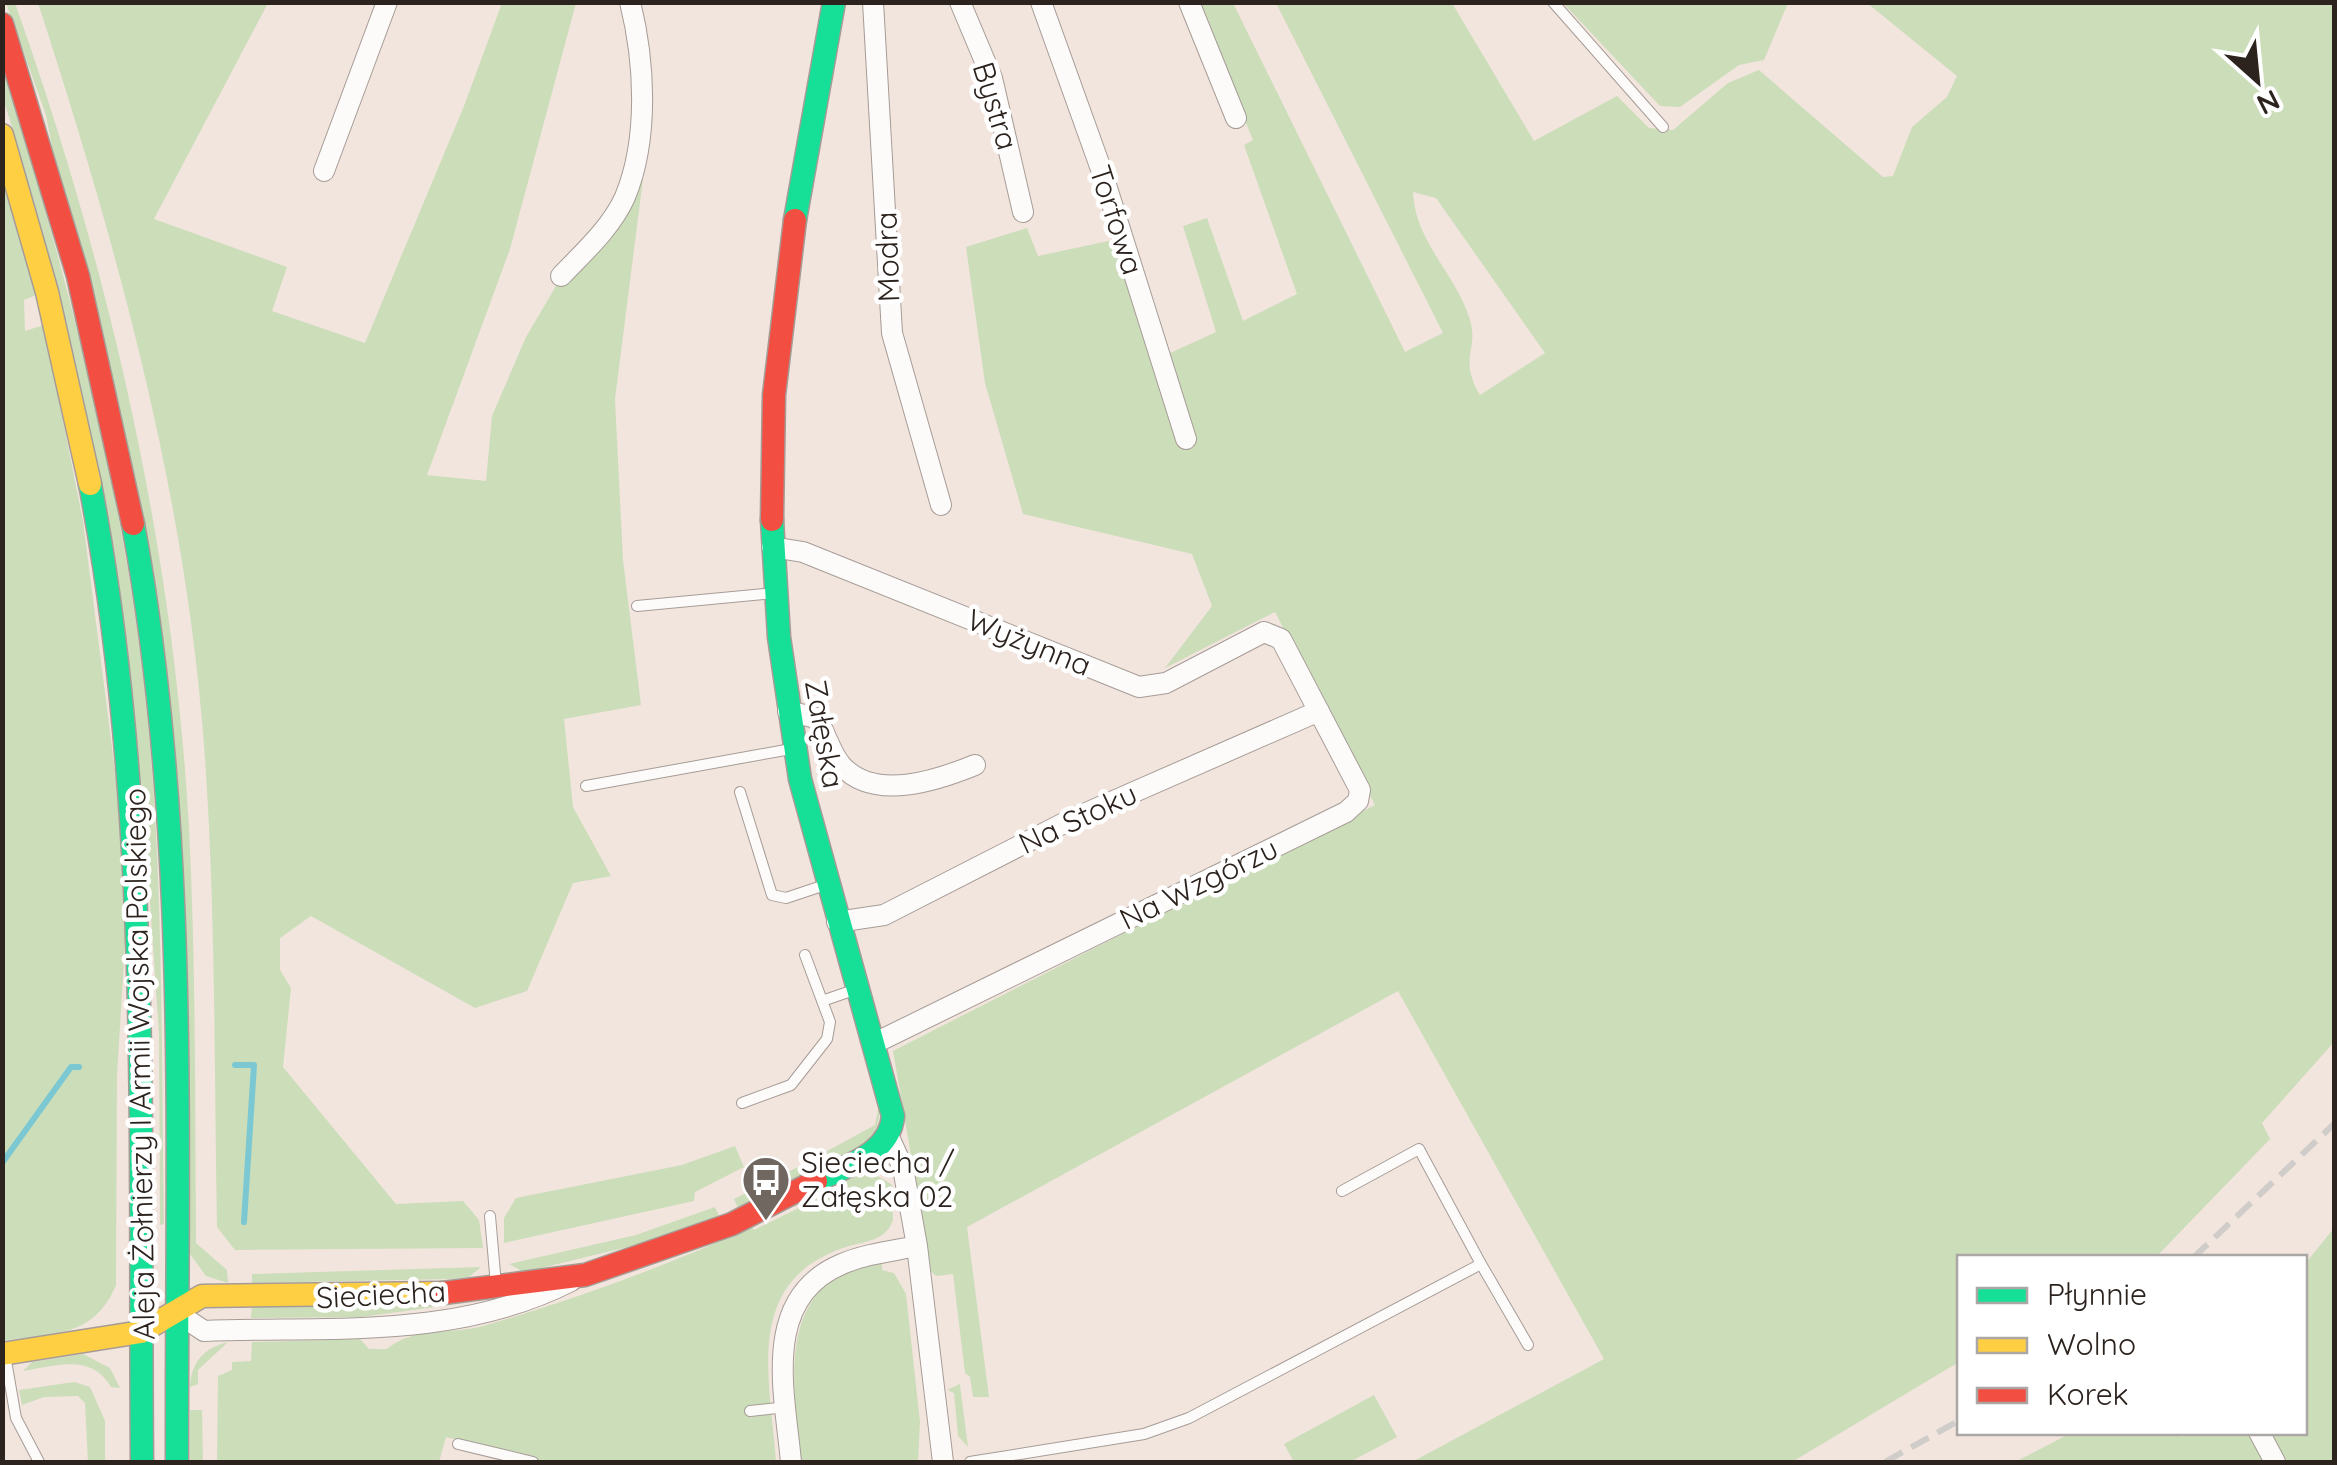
<svg xmlns="http://www.w3.org/2000/svg" width="2337" height="1465" viewBox="0 0 2337 1465" font-family="Quicksand,sans-serif">
  <rect width="100%" height="100%" fill="#f2e5dd"/>
  <path fill="#ccddba" fill-rule="evenodd" d="M6,3H15C109,268 173,545 189,828C196,966 195,1105 196,1243L227,1270L228,1283L206,1276L190,1254L179,815L46,115Z
    M38,3H268L154,219L287,267L272,311L365,343L464,106L502,3H576L510,249L427,475L486,481L492,416L526,337L559,281L613,223L643,179L615,399L623,560L641,705L564,719L573,807L611,876L573,883L527,991L475,1008L311,916L280,938V970L291,988L283,1067L396,1204L463,1201L479,1220L483,1248L235,1250L217,1227C214,1067 216,905 204,745C185,491 116,243 38,3Z
    M1197,3H1233L1405,352L1443,333L1276,3H1452L1534,141L1617,96L1649,128L1673,130L1728,83L1759,70L1883,177L1893,176L1912,127L1947,97L1957,76L1867,3H2334V1042L2262,1123L2270,1139L2156,1257L1960,1258L1959,1362L1792,1462H1412L1604,1359L1398,991L967,1227L989,1397H973L970,1377L965,1373L953,1274L936,1276L931,1271L893,1051L1375,805L1275,612L1165,668L1212,606L1192,554L1023,514L985,383L966,247L1027,228L1038,256L1118,239L1166,355L1216,332L1183,226L1207,218L1243,321L1297,294L1244,145L1253,140ZM1413,192L1436,198L1545,353L1480,395C1458,358 1479,350 1470,320C1456,273 1415,243 1413,192Z
    M1563,3H1788L1764,60L1739,65L1680,107L1660,106Z
    M2,61C65,272 123,483 146,702C164,875 161,1050 164,1224L160,1225L159,1034L142,787L13,130L3,98Z
    M2,178L36,295L24,300L25,331L44,325L83,521L119,802L126,928L117,1075L116,1285C94,1338 53,1333 2,1341Z
    M879,1105C884,1141 849,1151 823,1165L818,1156L875,1125Z
    M735,1146L744,1167L695,1192L694,1201L504,1243V1218L516,1198L682,1165Z
    M806,1163L811,1171L738,1208L734,1199Z
    M874,1174L891,1184L896,1193L835,1186L856,1176Z
    M825,1195L892,1201L893,1220C886,1240 868,1241 849,1246C742,1279 770,1376 776,1462H547L446,1437L439,1462H217L218,1376L232,1370V1362L251,1361L252,1342L360,1339L369,1349H387C415,1326 449,1335 483,1326C574,1300 666,1266 752,1227L754,1230Z
    M715,1207L719,1216L656,1240L533,1270L522,1271L509,1264L636,1235Z
    M2334,1228V1462H2015L2071,1433L2180,1432L2182,1437L2193,1432H2304L2305,1264Z
    M882,1264V1270L894,1273L906,1294L920,1422L918,1462H800C794,1386 772,1275 882,1264Z
    M481,1267L469,1277L451,1279L252,1283V1274Z
    M472,1302L361,1317L251,1318L252,1307Z
    M228,1342L198,1370V1384L190,1387C191,1362 204,1348 228,1342Z
    M83,1354L110,1368L120,1388L111,1387C91,1353 56,1366 23,1371L32,1362Z
    M74,1382L90,1387L105,1421V1462H88L85,1403L78,1396L44,1397L22,1405L19,1390Z
    M960,1384V1385L968,1447L958,1436L954,1393L947,1390Z
    M1374,1395L1397,1437L1350,1462H1294L1284,1444Z
    M190,1410H202L203,1462H190Z"/>
  <g fill="none" stroke-linecap="round" stroke-linejoin="round">
    <path stroke="#7cc8d2" stroke-width="6" d="M235,1065H254L244,1222
      M2,1163L71,1067H79"/>
    <g stroke="#a69c97" stroke-width="12">
      <path id="lane" d="M1553,2L1663,127
        M637,606L775,593
        M586,786L791,749
        M740,792L772,895L786,898L825,885
        M822,1001L854,990
        M742,1103L791,1085L827,1039L830,1022L805,955
        M1342,1191L1419,1149L1481,1264
        M490,1216L496,1285
        M5,1355L16,1418L39,1462
        M750,1411L786,1407
        M458,1444L533,1462
        M970,1462L1144,1434L1189,1418L1481,1264L1528,1345"/>
    </g>
    <g stroke="#a69c97" stroke-width="22">
      <path id="street" d="M873,2L892,333L941,505
        M960,2L992,78L1023,212
        M1041,2L1101,169L1186,439
        M1189,2L1236,118
        M324,171L387,2
        M561,276C584,252 611,228 625,197C649,139 645,62 630,2
        M772,547L803,552L1139,687L1166,683L1264,632L1281,639L1360,790L1358,801L1346,812L875,1043
        M788,711L816,718C826,732 830,753 842,766C875,802 938,780 975,765
        M837,922L884,915L1068,821L1319,711
        M889,1137L903,1168L917,1246L943,1462
        M177,1313L204,1331C331,1326 455,1340 571,1281
        M2259,1432L2275,1462
        M791,1462C785,1394 760,1298 842,1264C865,1254 892,1251 917,1246"/>
    </g>
    <g stroke="#a69c97" stroke-width="25">
      <path id="fast" d="M795,220L834,2
        M90,484C152,807 139,1135 142,1462
        M772,520L779,637L800,779L893,1116C890,1154 846,1166 816,1181
        M133,524C190,832 176,1150 177,1462"/>
    </g>
    <g stroke="#a69c97" stroke-width="25">
      <path id="slow" d="M2,135L47,292L90,484
        M2,1354L141,1332L202,1296L443,1293"/>
    </g>
    <g stroke="#a69c97" stroke-width="25">
      <path id="jam" d="M2,24L78,276L133,524
        M772,520L774,395L795,220
        M443,1293L585,1275L732,1224L816,1181"/>
    </g>
    <use href="#lane" stroke="#fdfbfa" stroke-width="10"/>
    <use href="#street" stroke="#fdfbfa" stroke-width="20"/>
    <use href="#fast" stroke="#16e098" stroke-width="22"/>
    <use href="#slow" stroke="#ffcf43" stroke-width="22"/>
    <use href="#jam" stroke="#f24e42" stroke-width="22"/>
    <path stroke="#d0ccc9" stroke-width="6" stroke-dasharray="20 10" stroke-linecap="butt" d="M2193,1258L2334,1124
      M1885,1462L1960,1420"/>
  </g>
  <defs>
    <g id="bus-pin" transform="scale(2.5)"><path d="M0 17L-7.5 6A9.5 9.5 0 1 1 7.5 6Z" fill="#716761" stroke="#fff"/><path d="M-5-6H5V4H4V6H2V4H-2V6H-4V4H-5ZM-3.5-4V0h7V-4ZM-3.5 1.2v1.5H-2V1.2ZM2 1.2v1.5H3.5V1.2Z" fill="#fff"/></g>
  </defs>
  <g fill-rule="evenodd">
    <use href="#bus-pin" x="766" y="1180"/>
  </g>
  <g text-anchor="middle" stroke-width="9" stroke-linejoin="round" paint-order="stroke">
    <g font-size="30" fill="#2c231e" stroke="#fff">
      <text transform="translate(995 106) rotate(73)" y="10">Bystra</text>
      <text transform="translate(1116 220) rotate(72)" y="10">Torfowa</text>
      <text transform="translate(888 257) rotate(-92)" y="10">Modra</text>
      <text transform="translate(1029 643) rotate(22)" y="10">Wyżynna</text>
      <text transform="translate(824 734) rotate(80)" y="10">Załęska</text>
      <text transform="translate(1078 819) rotate(-25)" y="10">Na Stoku</text>
      <text transform="translate(1199 884) rotate(-26)" y="10">Na Wzgórzu</text>
      <text transform="translate(140 1064) rotate(-91)" y="10">Aleja Żołnierzy I Armii Wojska Polskiego</text>
      <text transform="translate(381 1295) rotate(-3)" y="10">Sieciecha</text>
    </g>
    <g font-size="30" fill="#2c231e" stroke="#fff" text-anchor="start">
      <text x="801" y="1173">Sieciecha /<tspan x="801" dy="34">Załęska 02</tspan></text>
    </g>
  </g>
  <rect width="2337" height="1465" fill="none" stroke="#2c231e" stroke-width="10"/>
  <rect x="1957" y="1255" width="350" height="180" fill="#ffffff" stroke="#aba7a5" stroke-width="2.5"/>
  <rect x="1977" y="1288" width="50" height="15" fill="#16e098" stroke="#aba7a5" stroke-width="2.5"/>
  <text x="2047" y="1305" font-size="30" fill="#2c231e">Płynnie</text>
  <rect x="1977" y="1338" width="50" height="15" fill="#ffcf43" stroke="#aba7a5" stroke-width="2.5"/>
  <text x="2047" y="1355" font-size="30" fill="#2c231e">Wolno</text>
  <rect x="1977" y="1388" width="50" height="15" fill="#f24e42" stroke="#aba7a5" stroke-width="2.5"/>
  <text x="2047" y="1405" font-size="30" fill="#2c231e">Korek</text>
  <g transform="translate(2257 80) rotate(153)" stroke="#ffffff" stroke-width="8" paint-order="stroke">
  <path d="M0-8L18 38L0 25L-18 38Z" fill="#2c231e"/>
  <text y="-15" font-size="28" font-weight="bold" text-anchor="middle" fill="#2c231e">N</text>
  </g>
</svg>
